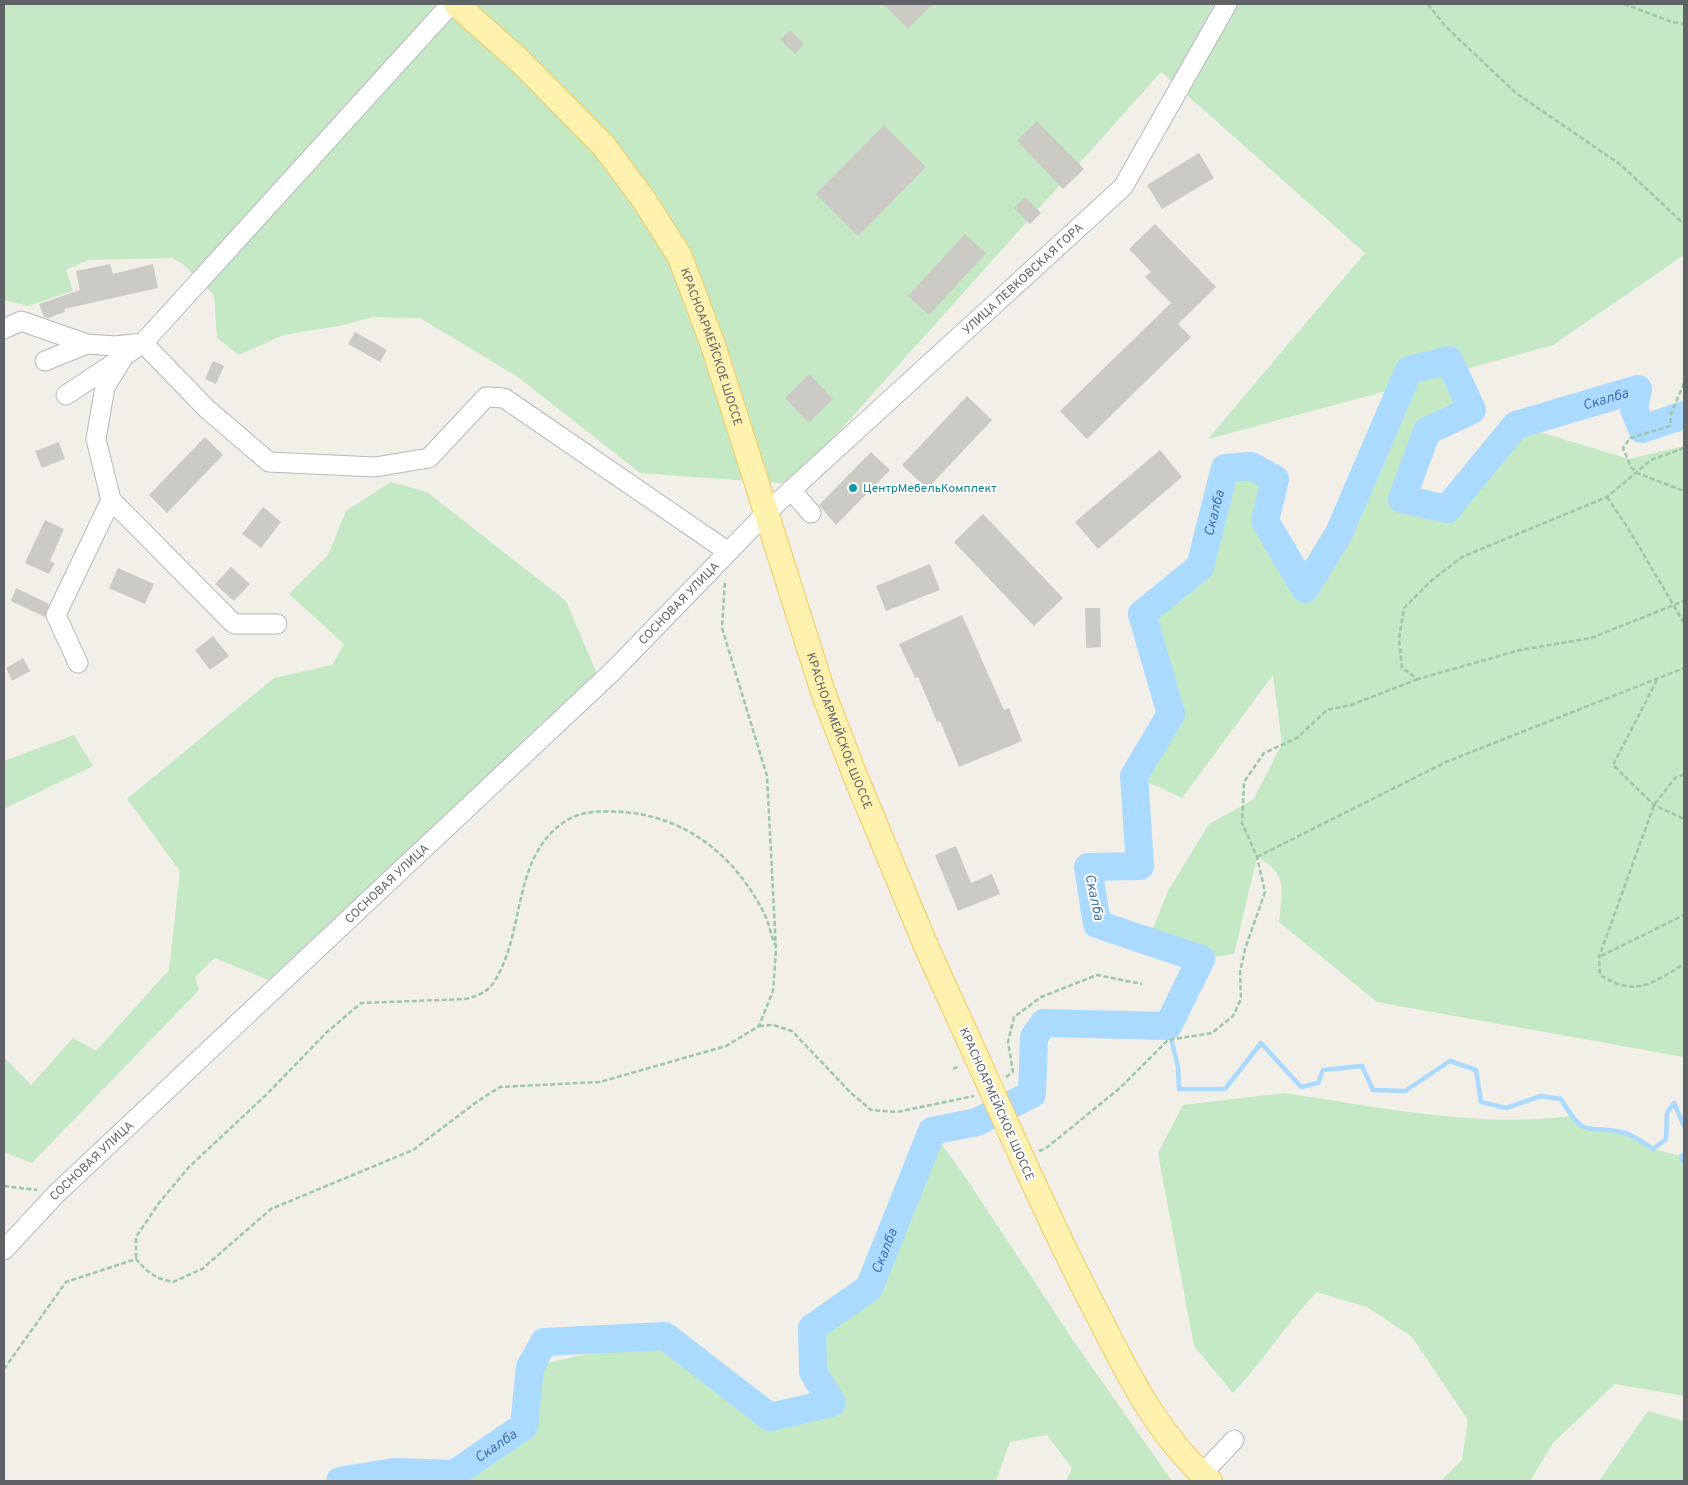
<svg xmlns="http://www.w3.org/2000/svg" width="1688" height="1485" viewBox="0 0 1688 1485" font-family="Overpass,sans-serif">
  <rect width="100%" height="100%" fill="#f1efe8"/>
  <path fill="#c5e8c5" d="M4,4H1684V255L1553,345L1455,372L1472,410L1427,431L1402,499L1447,509L1516,425L1629,459L1684,446V1057L1377,1002L1279,922C1282,891 1289,874 1257,857L1234,954L1201,959L1152,931L1168,891L1209,824L1253,800L1282,744L1273,675L1182,798L1134,776L1171,714L1142,614L1200,567L1225,468L1251,466L1275,479L1265,521L1306,588L1339,533L1401,387L1208,439L1365,253L1161,72L792,484L640,473L518,377L420,318L373,317L343,325L283,335L239,355L217,338L214,295L183,264L172,258L88,260L66,270L73,291L28,306L4,300Z
    M391,482L427,492L566,601L598,676L273,982L215,958L195,977L199,990L32,1163L4,1152V1057L31,1085L73,1038L96,1051L169,970L180,871L127,799L274,678L332,665L344,644L289,594L328,555L346,511Z
    M74,735L93,766L4,809V761Z
    M1284,1093C1378,1107 1476,1128 1571,1116L1583,1129L1627,1133L1653,1149L1681,1156L1684,1162V1396L1615,1384L1553,1443L1530,1481H1441L1462,1460L1468,1420L1412,1337L1367,1307L1317,1292C1286,1324 1263,1361 1233,1393L1194,1346L1158,1153L1183,1105Z
    M932,1131L964,1175L1075,1343L1172,1481H1066L1072,1468L1047,1435L1010,1442L996,1481H430L454,1474L524,1426L530,1367L665,1336L770,1417L831,1404L813,1372L812,1328L869,1288Z
    M1648,1411L1684,1421V1481H1599Z"/>
  <g fill="none" stroke-linecap="round" stroke-linejoin="round">
    <path stroke="#aadaff" stroke-width="4.5" d="M1168,1026L1178,1067L1179,1089H1225L1261,1043L1301,1087L1318,1083L1323,1070L1362,1066L1373,1090L1405,1091L1450,1061L1476,1070L1481,1102L1506,1108L1541,1096L1561,1099C1586,1142 1587,1123 1625,1133C1635,1136 1645,1144 1653,1149L1666,1139L1667,1113L1674,1103L1684,1126
      M1684,1155L1681,1156L1684,1162"/>
    <path stroke="#aadaff" stroke-width="28" id="s1" d="M340,1481L394,1472L454,1474L524,1426L530,1367L544,1342L665,1336L770,1417L832,1403L813,1372L812,1328L869,1288L932,1131L977,1122L1032,1094L1034,1037L1044,1023L1168,1026L1201,959L1097,924L1088,867L1140,866L1134,776L1171,714L1142,614L1200,567L1225,468L1251,466L1275,479L1265,521L1305,589L1339,533L1409,370L1449,360L1472,410L1427,431L1402,499L1447,509L1516,425L1638,389L1634,409L1642,429L1684,415"/>
  </g>
  <path fill="#cccac5" d="M883,4H933L908,29Z
    M790,30L804,44L795,54L780,40Z
    M1037,121L1084,169L1063,189L1017,141Z
    M884,125L926,167L858,236L816,194Z
    M1199,153L1214,178L1162,209L1147,185Z
    M1025,197L1041,213L1030,224L1014,208Z
    M1155,224L1216,287L1178,324L1191,337L1087,439L1060,411L1171,303L1145,277L1151,272L1129,249Z
    M965,234L986,253L929,315L908,296Z
    M110,264L113,274L153,264L158,288L64,309L65,312L48,318L44,317L39,304L80,290L76,271Z
    M355,332L387,350L380,362L348,344Z
    M213,361L224,366L216,384L205,379Z
    M809,374L833,399L809,423L785,398Z
    M967,396L992,420L927,489L902,465Z
    M205,437L223,455L167,513L149,495Z
    M59,442L65,459L42,468L35,451Z
    M1160,450L1182,477L1098,549L1075,522Z
    M871,452L890,470L836,525L819,505Z
    M263,507L281,522L261,548L242,534Z
    M983,514L1063,598L1034,626L954,542Z
    M45,520L64,529L50,561L55,563L49,574L25,563Z
    M930,564L940,590L886,611L876,586Z
    M231,567L250,584L234,601L215,584Z
    M118,568L154,584L145,604L109,588Z
    M16,588L49,604L45,617L11,601Z
    M1085,608H1100L1101,647L1086,648Z
    M962,615L1004,710L1009,708L1022,741L959,767L940,721L937,722L918,677L915,678L899,644Z
    M213,636L229,656L210,670L195,650Z
    M23,658L30,671L12,681L6,668Z
    M956,846L971,883L992,874L1000,894L958,911L935,855Z"/>
  <g fill="none" stroke-linecap="round" stroke-linejoin="round">
    <g stroke="#b5b8bc" stroke-width="21">
      <g id="minor">
        <path d="M4,329L21,321L87,344L115,346L143,343L208,410L269,462L375,467L429,458L486,397L504,398L727,551"/>
        <path d="M45,361L87,344"/>
        <path d="M66,395L119,360"/>
        <path d="M791,490L811,513"/>
        <path d="M277,624H234L111,500L96,439L105,387L124,356L143,343L451,4"/>
        <path d="M78,663L56,615L111,500"/>
        <path id="s2" d="M4,1250L57,1193L613,671L766,513L1123,187L1227,4"/>
        <path d="M1202,1474L1234,1440"/>
      </g>
    </g>
    <g stroke="#f2c960" stroke-width="26">
      <g id="major">
        <path id="s3" d="M456,4L520,61L604,146L644,200L680,257L713,345L823,692L854,773L926,946L977,1058"/>
        <path d="M1022,1158C1047,1213 1072,1266 1100,1319C1129,1377 1160,1438 1210,1481"/>
      </g>
    </g>
    <path stroke="#9cc7a9" stroke-width="2.5" stroke-dasharray="5 2.5" stroke-linecap="butt" d="M1428,4L1445,26L1516,93L1621,165L1684,224
      M1624,4L1672,22L1684,24
      M1684,383L1671,414L1670,426L1630,438L1623,448L1631,467L1637,473L1684,491
      M1684,448L1651,460L1607,497L1462,557L1432,580L1404,608L1399,639L1402,668L1418,679L1520,650L1591,638L1684,601
      M1607,497L1628,528L1684,623
      M1657,680L1613,765L1654,805L1684,819
      M1684,774L1675,778L1654,805L1599,957L1600,975C1637,998 1652,983 1684,964
      M1257,857L1446,762L1684,668
      M1601,956L1684,915
      M759,1026L773,1025L792,1031L851,1093L871,1110L897,1112L974,1096
      M953,1069L959,1066
      M1006,1077L1013,1072L1008,1042L1014,1017L1041,997L1097,975L1142,984
      M1039,1151L1045,1149L1120,1088L1168,1040L1212,1033L1233,1016L1241,999L1240,972L1245,949L1265,892L1257,857L1242,823L1244,782L1264,753L1297,738L1327,710L1351,705L1418,679
      M4,1186L37,1190
      M136,1258V1237L159,1203L189,1167L266,1095L327,1032L361,1003L466,999C477,996 488,992 494,982C526,932 511,859 564,822C581,810 603,811 623,812C687,817 735,856 764,913C769,923 771,935 775,945
      M4,1369L66,1282L136,1259L146,1270L158,1278L173,1282L202,1269L271,1209L413,1150L478,1101L500,1087L600,1082L726,1046L759,1026L773,991L776,949L767,776L722,628L725,580"/>
    <use href="#minor" stroke="#fff" stroke-width="19"/>
    <use href="#major" stroke="#fff2af" stroke-width="24"/>
    <g stroke="#f2c960" stroke-width="26" stroke-linecap="butt">
      <path id="major-bridge" d="M977,1058L1022,1158"/>
    </g>
    <use href="#major-bridge" stroke="#fff2af" stroke-width="24"/>
  </g>
  <circle fill="#0f9aa8" stroke="#fff" stroke-width="2" cx="853" cy="488" r="5"/>
  <g text-anchor="middle" stroke-width="4" stroke-linejoin="round" paint-order="stroke">
    <g font-size="12" fill="#5f6368" stroke="#fff">
      <text dy="4" stroke="none"><textPath href="#s2" startOffset="1408">УЛИЦА ЛЕВКОВСКАЯ ГОРА</textPath></text>
      <text dy="4" stroke="none"><textPath href="#s3" startOffset="435">КРАСНОАРМЕЙСКОЕ ШОССЕ</textPath></text>
      <text dy="4" stroke="none"><textPath href="#s2" startOffset="935">СОСНОВАЯ УЛИЦА</textPath></text>
      <text dy="4" stroke="none"><textPath href="#s3" startOffset="840">КРАСНОАРМЕЙСКОЕ ШОССЕ</textPath></text>
      <text dy="4" stroke="none"><textPath href="#s2" startOffset="530">СОСНОВАЯ УЛИЦА</textPath></text>
      <text transform="translate(997 1104) rotate(66)" y="4">КРАСНОАРМЕЙСКОЕ ШОССЕ</text>
      <text dy="4" stroke="none"><textPath href="#s2" startOffset="125">СОСНОВАЯ УЛИЦА</textPath></text>
    </g>
    <g font-size="12" fill="#0d838f" stroke="#fff" text-anchor="start">
      <text x="863" y="492">ЦентрМебельКомплект</text>
    </g>
    <g font-size="14" font-style="italic" fill="#4174aa" stroke="#fff">
      <text dy="5" stroke="none"><textPath href="#s1" startOffset="2852">Скалба</textPath></text>
      <text dy="5" stroke="none"><textPath href="#s1" startOffset="1921">Скалба</textPath></text>
      <text transform="translate(1095 897) rotate(78)" y="5">Скалба</text>
      <text dy="5" stroke="none"><textPath href="#s1" startOffset="795">Скалба</textPath></text>
      <text dy="5" stroke="none"><textPath href="#s1" startOffset="165">Скалба</textPath></text>
    </g>
  </g>
  <rect width="1688" height="1485" fill="none" stroke="#5f6368" stroke-width="10"/>
</svg>
